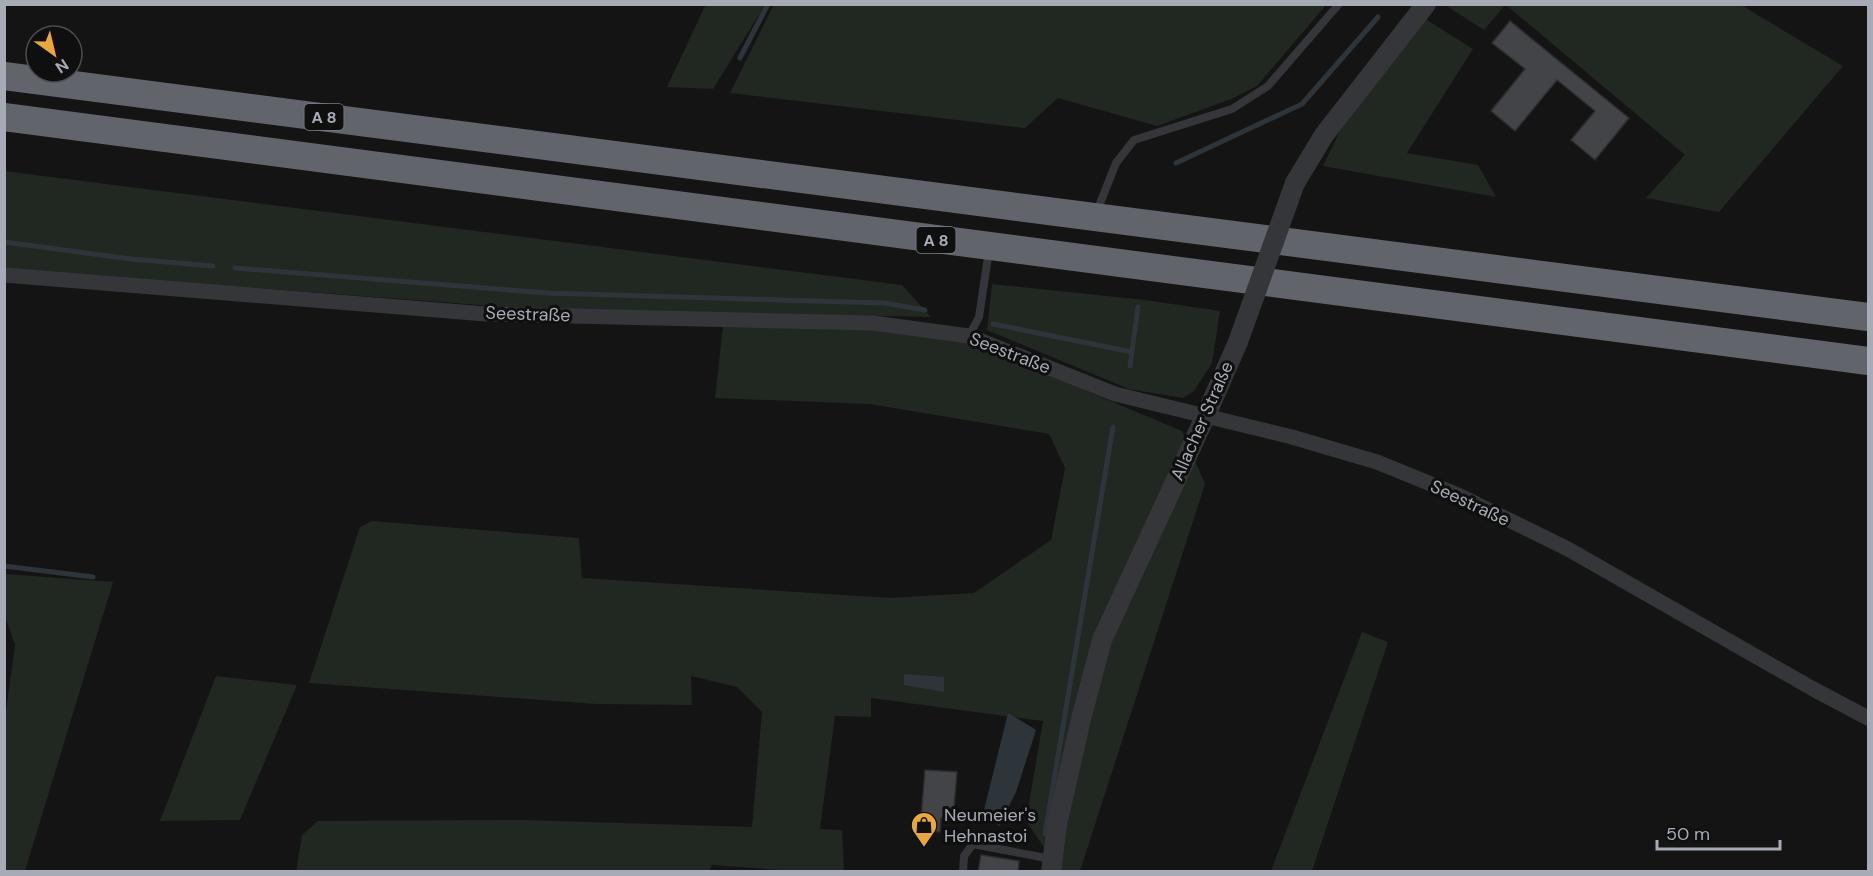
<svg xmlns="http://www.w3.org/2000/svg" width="1873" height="876" viewBox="0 0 1873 876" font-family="'DM Sans',sans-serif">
  <rect width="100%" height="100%" fill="#141415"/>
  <path fill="#202821" d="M706,4L765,5L713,89L667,87Z
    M774,4H1326V5L1257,86L1231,99L1157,126L1058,98L1025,128L730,93Z
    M1506,4L1484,30L1445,5V4Z
    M1506,5H1741L1843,66L1719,212L1646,198L1685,155Z
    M1424,18L1473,49L1407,153L1478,165L1496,197L1323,166L1340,131Z
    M4,171L902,285L931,317L534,309L5,269Z
    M992,284L1145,300L1220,311L1212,363L1194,391L1183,398L1129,389L987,330Z
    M723,326L872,329L965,340L1182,431L1205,484L1080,871H1060L1026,821L1043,721L871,698V717L835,716L820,829L842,830L844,871H794L712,865L709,872H296L302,835L318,821L523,820L752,827L762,712L737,687L691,676L692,705L597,704L309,683L360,527L372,521L579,538L582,578L889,598L974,593L1051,540L1065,468L1049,434L870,404L715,398Z
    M5,574L113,582L25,871H5L4,725L15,645L5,616Z
    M1362,632L1388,642L1312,871H1271Z
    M216,676L297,685L240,820L160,821Z"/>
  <path fill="#2d353b" d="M904,674L944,677V692L904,685Z
    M1008,713L1036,730L1016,792L999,826L984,810Z"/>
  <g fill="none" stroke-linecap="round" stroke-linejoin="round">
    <path stroke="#2d353b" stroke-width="5" d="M740,58L768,4
      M1176,163L1302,104L1378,17
      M4,242L131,259L213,266
      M235,268L547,293L884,303L925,310
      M993,324L1132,352
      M1130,366L1138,307
      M4,566L93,577
      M1045,834L1113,427"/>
  </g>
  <path fill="#434448" stroke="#2e2e31" stroke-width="1.5" d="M1510,21L1629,118L1595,160L1571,140L1595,111L1557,80L1515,131L1491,111L1525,69L1492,43Z
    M925,770L957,772L953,819L941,818L940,832L920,830Z
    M981,855L1019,861L1018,872H978Z"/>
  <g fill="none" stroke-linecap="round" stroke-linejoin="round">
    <path stroke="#35363a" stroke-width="8" d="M1097,211L1116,163L1134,140L1232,109L1268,86L1339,4
      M969,336L979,317L989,250
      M963,872L964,856L973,844L1051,859"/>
    <path stroke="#35363a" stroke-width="15" d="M4,275L486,314L873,323L969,336L1115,394L1292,437L1377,462L1458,495L1568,549L1815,690L1868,718"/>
    <path stroke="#35363a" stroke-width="20" d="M1295,183L1324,135L1426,4
      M1051,872L1057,825L1081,719L1102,640L1205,417L1238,342"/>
    <path stroke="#61646b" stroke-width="28" d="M4,76L1868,317
      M4,117L1868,361"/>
    <path stroke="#35363a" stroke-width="20" d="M1238,342L1295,183"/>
  </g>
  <defs>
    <g id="shop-pin" transform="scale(1.35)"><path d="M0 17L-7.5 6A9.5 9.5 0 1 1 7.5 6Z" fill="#e9a839" stroke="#0f0f10"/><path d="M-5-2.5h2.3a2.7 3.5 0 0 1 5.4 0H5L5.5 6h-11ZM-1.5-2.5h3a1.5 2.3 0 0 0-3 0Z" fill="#111"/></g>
  </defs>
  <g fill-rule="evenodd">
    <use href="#shop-pin" x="924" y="825"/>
  </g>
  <g text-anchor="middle" stroke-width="6" stroke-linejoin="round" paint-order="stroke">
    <g fill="#0f0f10" stroke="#797c84" stroke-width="1.5">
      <rect x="304.5" y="104" width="39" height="26" rx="4.5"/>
      <rect x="916.5" y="227" width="39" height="26" rx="4.5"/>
    </g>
    <g font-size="16" font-weight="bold" fill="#a6abb5">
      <text x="324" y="123">A 8</text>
      <text x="936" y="246">A 8</text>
    </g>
    <g font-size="18" fill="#a6abb5" stroke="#0f0f10">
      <text transform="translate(528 314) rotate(2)" y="6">Seestraße</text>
      <text transform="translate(1010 353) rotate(21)" y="6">Seestraße</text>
      <text transform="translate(1202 421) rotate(-66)" y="6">Allacher Straße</text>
      <text transform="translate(1470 503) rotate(25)" y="6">Seestraße</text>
    </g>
    <g font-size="18" fill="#a6abb5" stroke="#0f0f10" text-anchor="start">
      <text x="944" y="821">Neumeier's<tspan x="944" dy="21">Hehnastoi</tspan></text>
    </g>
  </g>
  <rect width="1873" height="876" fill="none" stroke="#a6abb5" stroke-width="12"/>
  <g transform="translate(54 54) rotate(146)"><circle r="28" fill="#0f0f10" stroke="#4b4d52" stroke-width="1.5"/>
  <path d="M0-4.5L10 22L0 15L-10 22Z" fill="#e9a839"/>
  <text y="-9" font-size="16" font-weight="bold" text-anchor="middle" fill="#a6abb5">N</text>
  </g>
  <path d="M1657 840v9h123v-9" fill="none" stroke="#a6abb5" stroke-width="3"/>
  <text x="1666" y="840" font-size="18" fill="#a6abb5" stroke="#0f0f10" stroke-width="4.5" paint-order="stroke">50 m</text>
</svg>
